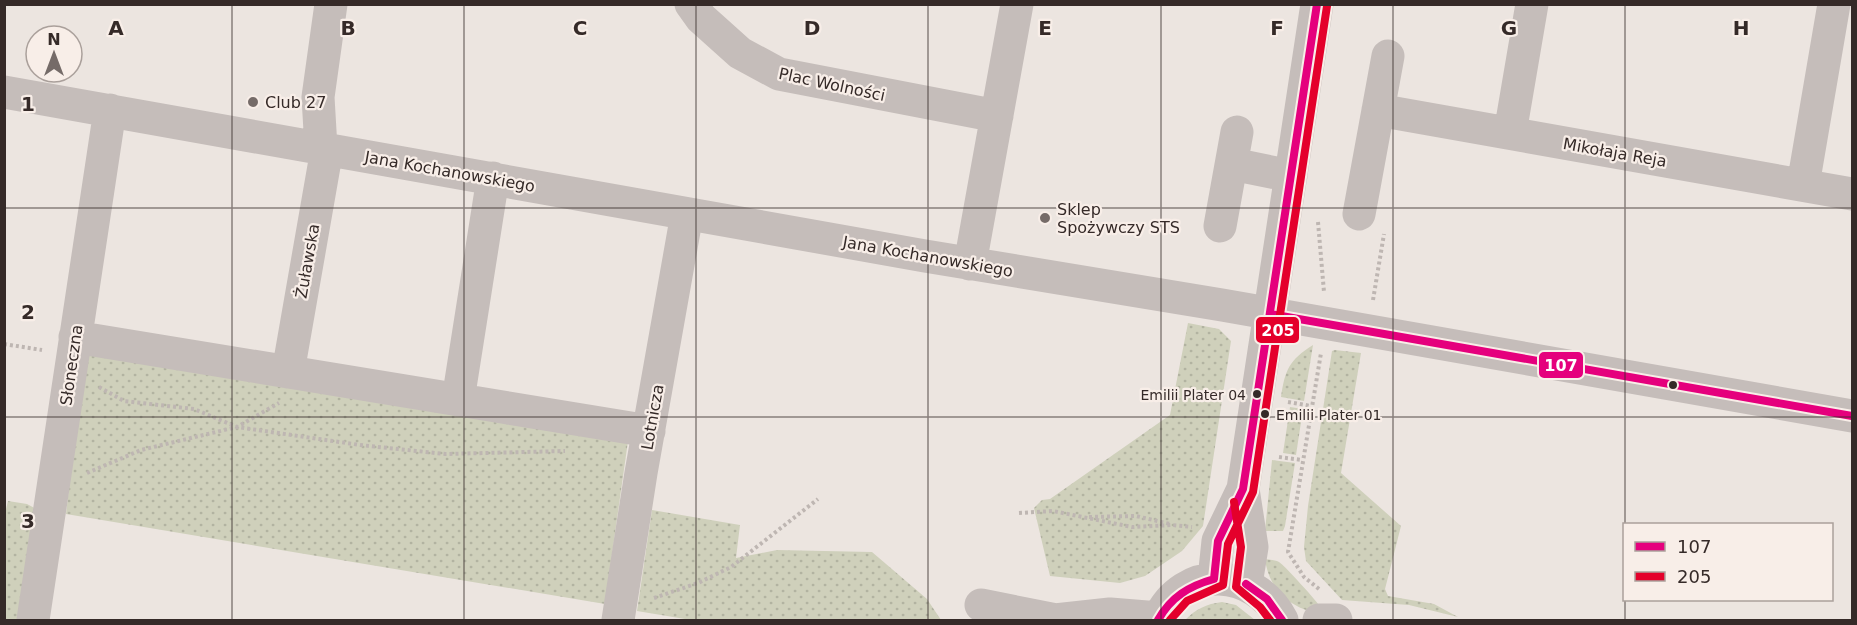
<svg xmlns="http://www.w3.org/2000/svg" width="1857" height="625" viewBox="0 0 1857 625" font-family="'DejaVu Sans',sans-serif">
  <defs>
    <pattern id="grass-dots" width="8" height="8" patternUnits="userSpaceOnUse" patternTransform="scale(1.5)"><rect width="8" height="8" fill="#cfd0bb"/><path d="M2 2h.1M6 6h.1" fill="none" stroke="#b2b3a1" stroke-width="1.8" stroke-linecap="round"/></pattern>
  </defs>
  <rect width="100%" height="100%" fill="#ece5e0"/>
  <path fill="url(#grass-dots)" d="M1188,323L1219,329L1231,341L1203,526L1182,551L1145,576L1120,583L1050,576L1034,508L1042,500L1050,499L1170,415Z
    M1313,345L1304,401L1281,397C1285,370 1289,360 1313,345Z
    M85,349L628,441L605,604L66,514Z
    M1335,350L1361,353L1341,473L1401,526L1385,589L1388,596L1434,604L1458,617L1409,605L1342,600L1306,561L1304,547L1308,506L1332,351Z
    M1290,407L1303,409L1296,455L1283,453Z
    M1272,460L1295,463L1285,526L1283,531H1265Z
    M8,501L27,504L40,511L24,620H5L4,517Z
    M652,510L740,525L736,558L777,550L872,552L927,599L941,620H691L637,611Z
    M1265,559C1270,560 1275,560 1279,562C1284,565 1318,602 1321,608L1320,614C1290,608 1269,590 1265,559Z
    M1222,602L1236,605L1255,620H1185C1196,609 1206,604 1222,602Z"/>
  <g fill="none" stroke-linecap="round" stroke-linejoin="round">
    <path stroke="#beb6b2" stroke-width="4" stroke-dasharray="3 3" stroke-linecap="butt" d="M1318,222L1324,292
      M1373,300L1384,234
      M4,344L42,350
      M99,387L124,401L194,409L237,427L360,445L445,454L565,451
      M1288,402L1311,406
      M1279,457L1302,460
      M87,473L141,450L237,427L279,403
      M1019,513L1053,511L1132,527L1172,525L1192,527
      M1089,517L1136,516L1170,524
      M1319,589L1304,577L1288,552L1321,353
      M654,598L698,583L731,567L818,499"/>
    <path stroke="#c5bdba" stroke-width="33" d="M691,4L701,18L740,53L779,74L997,116
      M4,92L925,256L1222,305L1852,416
      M1378,110L1852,194
      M1510,133L1532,4
      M321,148L318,97L331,4
      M1232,164L1291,176
      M1803,185L1834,4
      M1359,214L1388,56
      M1220,226L1237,132
      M970,264L1017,4
      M75,337L649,431
      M288,372L327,149
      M458,400L493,178
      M1243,489L1252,547L1246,584
      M1214,579L1218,541L1243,489L1317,4
      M981,605L1056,620
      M33,620L110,110
      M618,620L641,473L687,214
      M1055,620L1110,614L1159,618
      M1158,620C1183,563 1255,568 1282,620
      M1319,620H1336"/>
    <g stroke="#f8eee8" stroke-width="12">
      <path id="bus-1" d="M1270,314L1852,416
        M1246,584L1267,599L1282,620
        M1158,620C1171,597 1189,586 1214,579L1218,541L1243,489L1317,4"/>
    </g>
    <g stroke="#f8eee8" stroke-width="12">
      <path id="bus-2" d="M1234,502L1241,547L1236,587L1260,607L1270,620
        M1170,620L1187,601L1223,585L1228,544L1253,492L1327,6"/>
    </g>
    <use href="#bus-1" stroke="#e5007d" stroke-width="8"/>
    <use href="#bus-2" stroke="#e4002b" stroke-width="8"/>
  </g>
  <path fill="none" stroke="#352a28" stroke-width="1.5" stroke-opacity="0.55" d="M232,4V620M464,4V620M696,4V620M928,4V620M1161,4V620M1393,4V620M1625,4V524M4,208H1852M4,417H1852M1625,600V620"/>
  <g fill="#756b68" stroke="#f8eee8" stroke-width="2">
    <circle cx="253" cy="102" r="6"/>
    <circle cx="1045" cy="218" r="6"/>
  </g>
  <g fill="#352a28" stroke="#f8eee8" stroke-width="2">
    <circle cx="1673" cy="385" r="5"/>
    <circle cx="1257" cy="394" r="5"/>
    <circle cx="1265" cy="414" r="5"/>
  </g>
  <g text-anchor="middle" stroke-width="4.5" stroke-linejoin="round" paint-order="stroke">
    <g font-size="14" fill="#352a28" stroke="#f8eee8" text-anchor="end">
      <text x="1246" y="400">Emilii Plater 04</text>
      <text x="1276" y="420" text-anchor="start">Emilii Plater 01</text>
    </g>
    <g font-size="16" fill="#352a28" stroke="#f8eee8">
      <text transform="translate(832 84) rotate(12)" y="6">Plac Wolności</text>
      <text transform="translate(1615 152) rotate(10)" y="6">Mikołaja Reja</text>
      <text transform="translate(450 171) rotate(10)" y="6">Jana Kochanowskiego</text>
      <text transform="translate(928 256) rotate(10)" y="6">Jana Kochanowskiego</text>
      <text transform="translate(307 261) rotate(-80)" y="6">Żuławska</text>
      <text transform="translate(71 365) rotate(-82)" y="6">Słoneczna</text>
      <text transform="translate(652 417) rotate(-80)" y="6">Lotnicza</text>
    </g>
    <g font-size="16" fill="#352a28" stroke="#f8eee8" text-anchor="start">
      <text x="265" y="108">Club 27</text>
      <text x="1057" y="215">Sklep<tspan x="1057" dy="18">Spożywczy STS</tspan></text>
    </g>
  </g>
  <g font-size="20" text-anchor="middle" font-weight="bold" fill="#352a28" stroke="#f8eee8" stroke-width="4.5" stroke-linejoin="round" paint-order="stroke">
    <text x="116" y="35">A</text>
    <text x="348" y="35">B</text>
    <text x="580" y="35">C</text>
    <text x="812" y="35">D</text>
    <text x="1045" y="35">E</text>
    <text x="1277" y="35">F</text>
    <text x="1509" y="35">G</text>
    <text x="1741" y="35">H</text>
    <text x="28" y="111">1</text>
    <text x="28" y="319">2</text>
    <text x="28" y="528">3</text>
  </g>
  <g stroke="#f8eee8" stroke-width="2">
    <rect x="1255" y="316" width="45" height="28" rx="6" fill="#e4002b"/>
    <rect x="1538" y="351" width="46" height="28" rx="6" fill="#e5007d"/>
  </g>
  <g font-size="16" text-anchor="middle" font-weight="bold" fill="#fff">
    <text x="1278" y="336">205</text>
    <text x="1561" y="371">107</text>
  </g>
  <rect width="1857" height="625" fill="none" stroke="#352a28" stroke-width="12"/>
  <rect x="1623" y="523" width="210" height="78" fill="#f8eee8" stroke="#aaa09b" stroke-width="1.5"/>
  <rect x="1635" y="542" width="30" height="9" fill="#e5007d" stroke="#aaa09b" stroke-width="1.5"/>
  <text x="1677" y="553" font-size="18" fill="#352a28">107</text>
  <rect x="1635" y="572" width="30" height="9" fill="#e4002b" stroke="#aaa09b" stroke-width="1.5"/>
  <text x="1677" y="583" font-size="18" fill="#352a28">205</text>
  <g transform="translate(54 54)"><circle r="28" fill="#f8eee8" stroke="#aaa09b" stroke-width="1.5"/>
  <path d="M0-4.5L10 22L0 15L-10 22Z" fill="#756b68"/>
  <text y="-9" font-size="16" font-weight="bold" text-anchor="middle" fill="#352a28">N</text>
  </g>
</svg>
